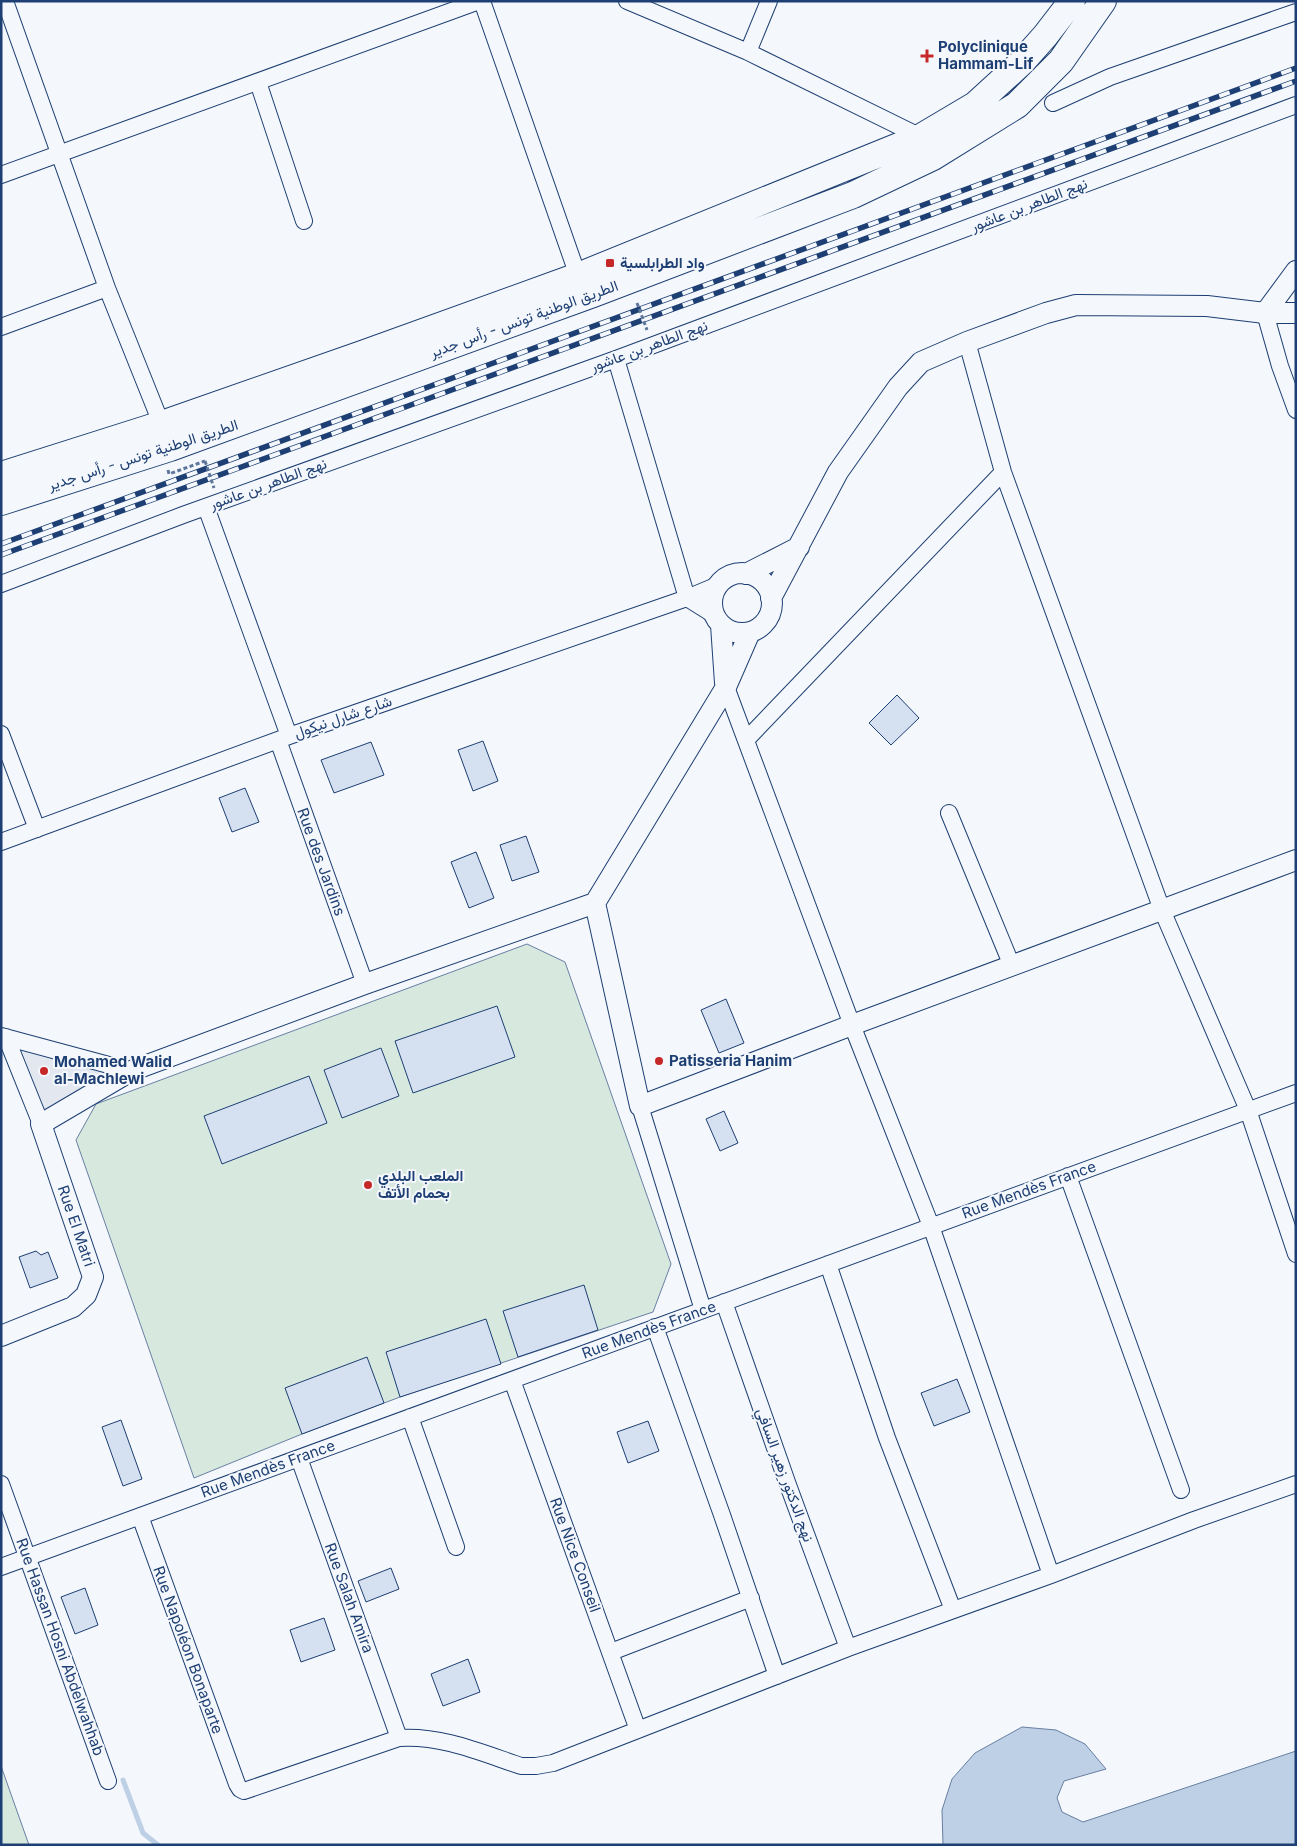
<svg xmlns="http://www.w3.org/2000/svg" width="1297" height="1846" viewBox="0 0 1297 1846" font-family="Inter,Vazirmatn,sans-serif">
  <rect width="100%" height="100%" fill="#f4f7fb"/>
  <path fill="#d7e8df" stroke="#687fa3" d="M527,944L565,962L671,1264L653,1312L400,1397L302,1434L194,1478L76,1140L96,1104Z
    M1,1766L29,1845H1Z"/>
  <path fill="#e3e8f0" stroke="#687fa3" d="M9,1039L125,1072L39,1120Z"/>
  <path fill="#bed0e5" stroke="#687fa3" d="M1022,1727L1056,1730L1085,1744L1106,1769L1064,1781L1057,1798L1062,1812L1083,1822L1296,1751V1845H943L942,1810L952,1779L975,1753Z"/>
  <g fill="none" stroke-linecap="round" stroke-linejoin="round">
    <path stroke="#bed0e5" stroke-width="5" d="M123,1780L143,1833L158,1845"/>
  </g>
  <path fill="#d5e0f0" stroke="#1d3f73" d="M897,695L919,718L891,745L869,723Z
    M483,741L498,781L473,791L458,750Z
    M371,742L384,775L334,793L321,760Z
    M245,788L259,822L232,832L219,798Z
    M526,836L539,872L512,881L500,845Z
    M476,852L494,898L469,908L451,862Z
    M726,999L744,1043L719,1053L701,1010Z
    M497,1006L515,1057L413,1093L395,1041Z
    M381,1048L399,1096L342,1118L324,1070Z
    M309,1076L327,1123L222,1164L204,1116Z
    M724,1111L738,1143L720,1151L706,1119Z
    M36,1251L41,1255L48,1252L58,1278L30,1288L19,1257Z
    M584,1285L598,1330L518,1357L503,1311Z
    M486,1319L501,1364L400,1397L386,1352Z
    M367,1357L384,1403L302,1434L285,1388Z
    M957,1379L970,1412L934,1426L921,1393Z
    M121,1420L142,1479L123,1486L102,1427Z
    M648,1421L659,1451L628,1463L617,1432Z
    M391,1568L399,1589L366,1602L358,1581Z
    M85,1588L98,1625L75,1634L61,1597Z
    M324,1618L335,1650L301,1662L290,1630Z
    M468,1659L480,1692L443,1706L431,1674Z"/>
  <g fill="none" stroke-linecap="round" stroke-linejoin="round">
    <g stroke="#1d3f73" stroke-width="18">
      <path id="minor" d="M5,1L107,288L165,433
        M482,1L578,276
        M627,1L748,52L921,137
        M748,52L769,1
        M258,82L304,221
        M1053,103L1110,77L1296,12
        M1,175L479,1
        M1265,313L1280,366L1296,410
        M1,327L107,288
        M967,342L1003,472L1162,910L1248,1110L1296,1254
        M616,359L687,598
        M206,507L289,736
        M1,584L183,515L616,359L1296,105
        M687,598L714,615
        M726,687L852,1025L931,1226L1051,1575
        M1,734L37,829
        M278,740L365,984
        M746,740L1003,472
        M949,813L1012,966
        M1,842L289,736L687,598L718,585
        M1,1036L131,1071
        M6,1037L41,1124
        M640,1106L703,1310
        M1068,1176L1181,1490
        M828,1264L887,1438L953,1610
        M724,1302L788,1485L848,1648
        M655,1327L722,1515L777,1676
        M512,1380L638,1730
        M410,1417L456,1547
        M299,1458L399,1738
        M1,1484L108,1781
        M140,1516L237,1784L240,1789L244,1791L399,1738C441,1735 482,1753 521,1766H536L553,1763L848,1648L1051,1575L1194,1520L1296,1484
        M1,1567L1296,1093
        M611,1652L751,1598"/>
    </g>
    <g stroke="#1d3f73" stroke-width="22">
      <path id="tertiary" d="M1265,313L1296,271
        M712 603a30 30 0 1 1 60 0a30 30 0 1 1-60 0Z
        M746,574L799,547
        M771,598L838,472L898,387L921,362L967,342L1046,313L1076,305L1207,306L1265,313H1296
        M721,625L725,683
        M595,903L640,1106L852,1025L1296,860
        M1,1336L73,1307L86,1295L93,1277L41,1124L131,1071L365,984L595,903L726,687L750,632"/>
    </g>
    <g stroke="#1d3f73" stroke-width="28">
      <path id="trunk" d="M1,475L162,424L362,354L578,276L921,137L975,105L1021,63L1045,36L1072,1
        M1,502L170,448L593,294L853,195L933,157L1017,105L1061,61L1103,1"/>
    </g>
    <path stroke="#5e769c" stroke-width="3" stroke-dasharray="4 2.5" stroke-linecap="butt" d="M168,470L169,474L205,461"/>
    <use href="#minor" stroke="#f4f7fb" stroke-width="16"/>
    <use href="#tertiary" stroke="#f4f7fb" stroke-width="20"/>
    <use href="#trunk" stroke="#f4f7fb" stroke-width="26"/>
    <g stroke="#1d3f73" stroke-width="5.5">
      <path id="rail" d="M1,544L1296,68
        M1,555L1296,81"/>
    </g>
    <use href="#rail" stroke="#f4f7fb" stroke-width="4" stroke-dasharray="11" stroke-linecap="butt"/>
    <path stroke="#5e769c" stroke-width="3" stroke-dasharray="4 2.5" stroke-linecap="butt" d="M637,303L647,330
      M205,461L214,488"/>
  </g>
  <g fill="#c62828" stroke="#f4f7fb" stroke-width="2">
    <path d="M924.5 48.5h5v5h5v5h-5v5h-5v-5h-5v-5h5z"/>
    <rect x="605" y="258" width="10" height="10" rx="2.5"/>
    <circle cx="659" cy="1061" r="5"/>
    <circle cx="44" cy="1071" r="5"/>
    <circle cx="368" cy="1185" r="5"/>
  </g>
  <g text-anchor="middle" stroke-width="4" stroke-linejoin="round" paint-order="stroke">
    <g font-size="15" font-weight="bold" fill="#1d3f73" stroke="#f4f7fb" text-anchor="start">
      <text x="938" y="52">Polyclinique<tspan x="938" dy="17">Hammam-Lif</tspan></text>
      <text x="620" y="268">واد الطرابلسية</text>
      <text x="669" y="1066">Patisseria Hanim</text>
      <text x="54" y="1067">Mohamed Walid<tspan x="54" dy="17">al-Machlewi</tspan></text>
      <text x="378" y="1181">الملعب البلدي<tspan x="378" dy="17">بحمام الأتف</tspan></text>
    </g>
    <g font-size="15" fill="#1d3f73" stroke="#f4f7fb">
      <text transform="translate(1029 205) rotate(-21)" y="5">نهج الطاهر بن عاشور</text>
      <text transform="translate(524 319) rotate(-20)" y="5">الطريق الوطنية تونس - رأس جدير</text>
      <text transform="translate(649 346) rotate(-20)" y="5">نهج الطاهر بن عاشور</text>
      <text transform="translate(143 455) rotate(-18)" y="5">الطريق الوطنية تونس - رأس جدير</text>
      <text transform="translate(268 484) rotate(-20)" y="5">نهج الطاهر بن عاشور</text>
      <text transform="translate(343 717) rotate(-19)" y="5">شارع شارل نيكول</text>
      <text transform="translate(321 862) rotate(70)" y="5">Rue des Jardins</text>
      <text transform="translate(1029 1190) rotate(-20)" y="5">Rue Mendès France</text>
      <text transform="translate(76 1226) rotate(71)" y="5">Rue El Matri</text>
      <text transform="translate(649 1330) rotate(-20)" y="5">Rue Mendès France</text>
      <text transform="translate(268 1469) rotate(-20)" y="5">Rue Mendès France</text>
      <text transform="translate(785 1475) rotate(70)" y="5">نهج الدكتور زهير السافي</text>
      <text transform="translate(575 1555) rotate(70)" y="5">Rue Nice Conseil</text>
      <text transform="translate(349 1598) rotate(70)" y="5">Rue Salah Amira</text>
      <text transform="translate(60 1647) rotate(70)" y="5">Rue Hassan Hosni Abdelwahhab</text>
      <text transform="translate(188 1650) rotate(70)" y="5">Rue Napoléon Bonaparte</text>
    </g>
  </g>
  <rect width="1297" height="1846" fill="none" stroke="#1d3f73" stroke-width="5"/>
</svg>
